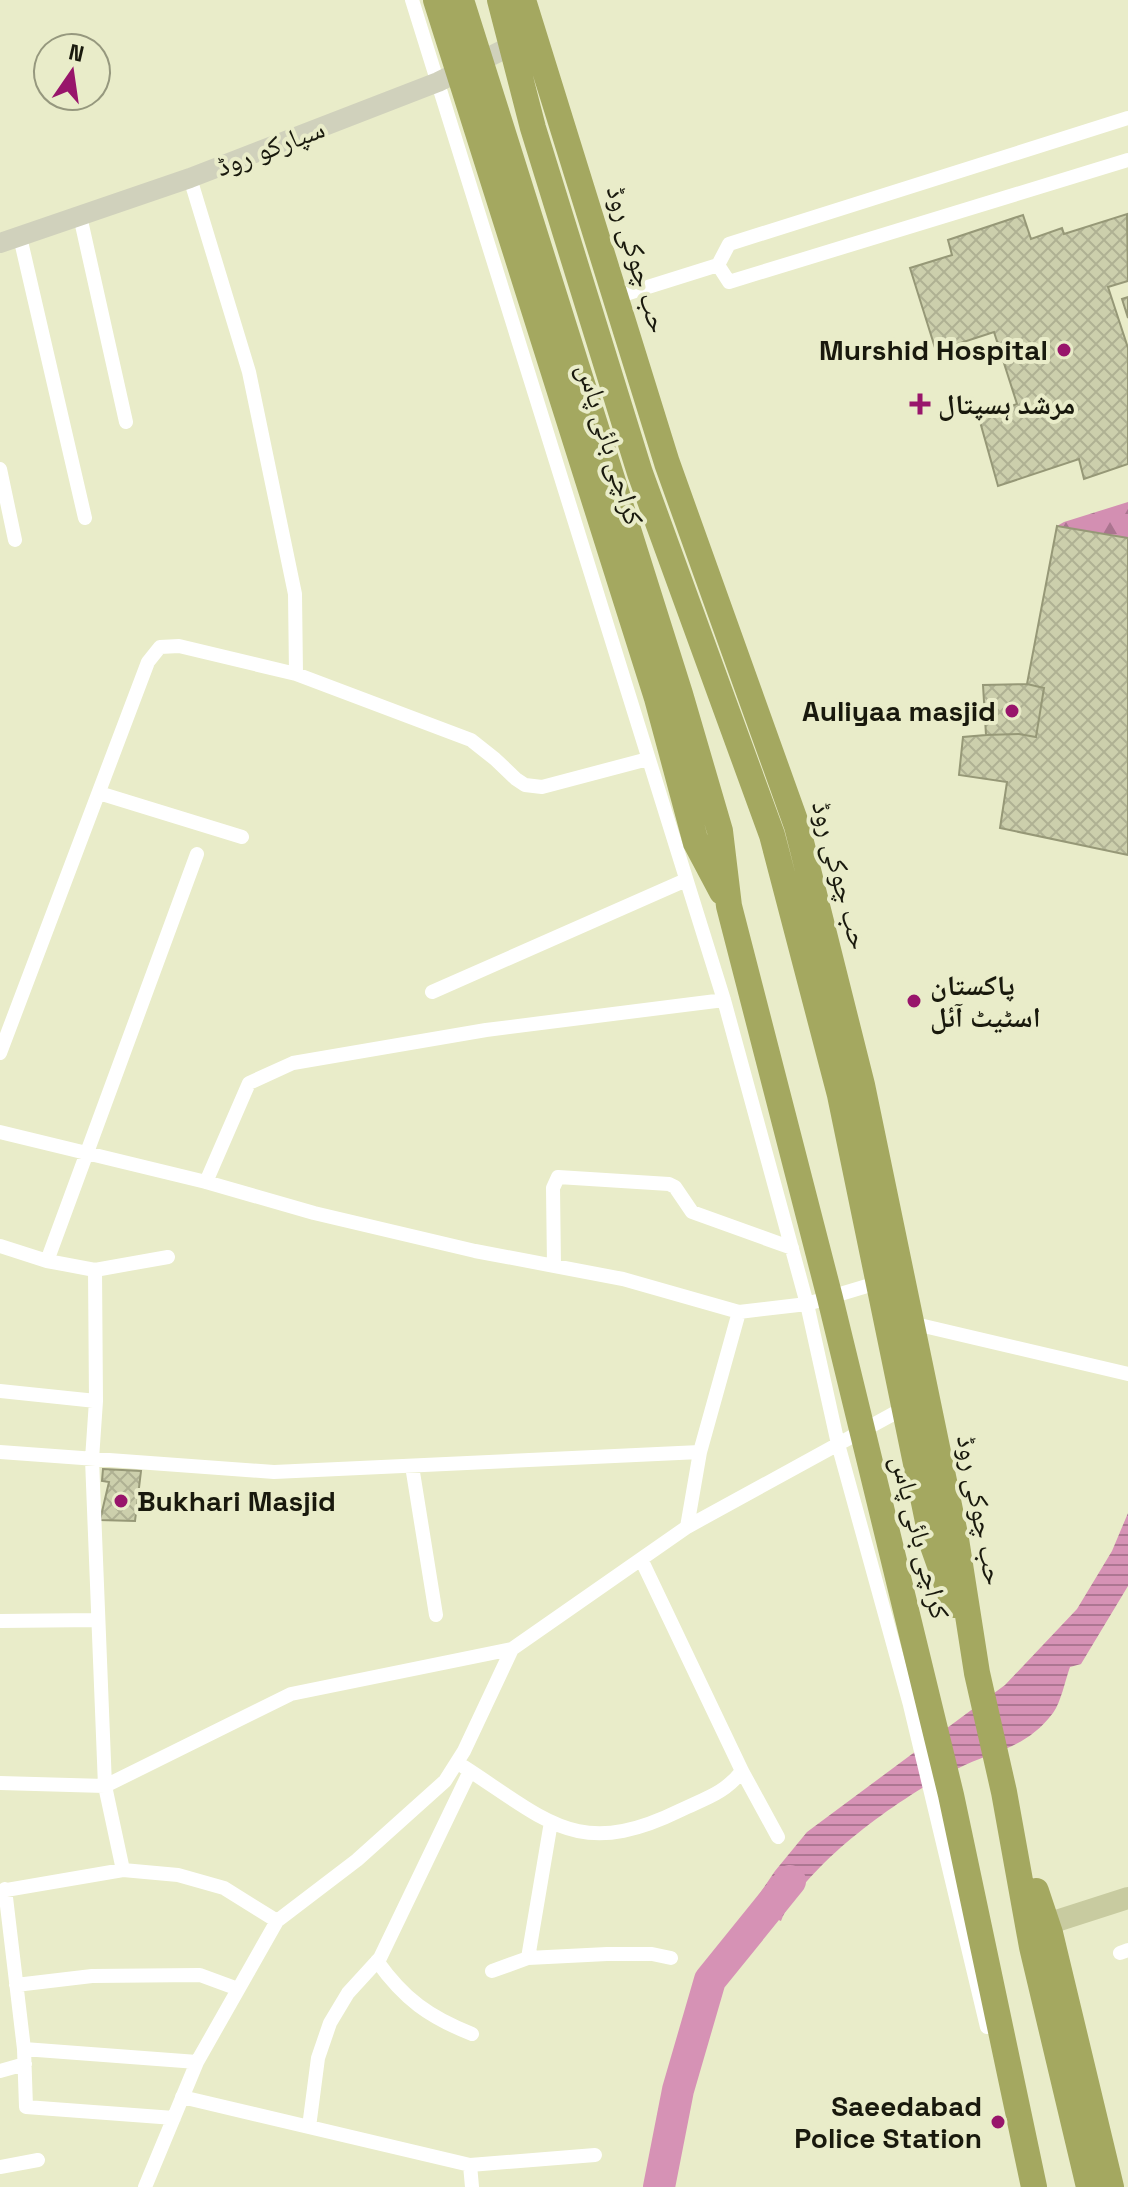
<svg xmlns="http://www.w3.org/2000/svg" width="1128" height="2187" viewBox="0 0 1128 2187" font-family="'Space Grotesk','Noto Naskh Arabic',sans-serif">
  <defs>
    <pattern id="forest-firs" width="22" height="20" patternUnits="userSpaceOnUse" patternTransform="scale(2)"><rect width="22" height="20" fill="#d38fb2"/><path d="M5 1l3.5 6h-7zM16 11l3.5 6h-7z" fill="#aa748f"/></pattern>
    <pattern id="water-rules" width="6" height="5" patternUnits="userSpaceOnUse" patternTransform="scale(2)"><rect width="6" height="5" fill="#d692b5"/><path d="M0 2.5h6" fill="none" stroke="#ad7692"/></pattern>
    <pattern id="building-cross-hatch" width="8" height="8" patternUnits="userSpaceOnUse" patternTransform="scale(2)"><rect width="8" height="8" fill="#cccfac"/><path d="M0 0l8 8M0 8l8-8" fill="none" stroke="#afb193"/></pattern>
  </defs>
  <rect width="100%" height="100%" fill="#e9ecc9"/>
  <path fill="url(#forest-firs)" d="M1128,502V538L1057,526L1064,522Z"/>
  <path fill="url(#water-rules)" d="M1128,1513V1586L1081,1664L1070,1667C1065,1681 1061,1702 1053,1713C1027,1747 1000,1749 965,1765C908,1791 805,1863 781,1921L750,1908L775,1871L807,1832L1005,1685L1077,1609L1112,1551Z"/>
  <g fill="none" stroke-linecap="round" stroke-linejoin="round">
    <path stroke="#d692b5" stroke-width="32" d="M659,2187L678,2090L710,1980L790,1881"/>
  </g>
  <path fill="url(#building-cross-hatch)" stroke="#969877" stroke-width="2" d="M1127,214L1128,281L1108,287L1128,348V464L1084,479L1079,459L998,486L979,418L1017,404L994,332L936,351L910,268L952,255L948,240L1023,215L1031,239L1062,228L1064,234Z
    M1128,297V318L1122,299Z
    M1057,526L1128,538V855L1000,828L1007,782L959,775L963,737L986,735L983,685L1027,684Z
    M1027,684L1044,688L1036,737L1019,734L986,735L983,685Z
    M103,1469L141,1471L135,1521L100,1520L109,1482L102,1481Z"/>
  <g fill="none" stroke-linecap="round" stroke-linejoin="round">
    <path stroke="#fff" stroke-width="14" d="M412,0L724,1000L807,1304L838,1444L910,1705L987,2027
      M80,216L126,422
      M20,237L85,518
      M718,265L729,244L1128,118
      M616,297L718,265L729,282L1128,160
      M0,469L15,540
      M296,674L471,740L495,759L516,779L525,785L542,787L648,759
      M99,793L242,837
      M432,992L686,880
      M0,1053L148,662L160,647L179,646L296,674L295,594L249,372L190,178
      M0,1132L206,1182L314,1213L475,1251L623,1279L739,1312L807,1304L877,1283
      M206,1182L249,1083L293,1063L486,1030L724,1000
      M0,1246L47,1261L95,1270L168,1257
      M47,1261L197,854
      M554,1266L553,1188L558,1177L669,1184L675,1187L692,1212L792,1248
      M95,1270L96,1401L92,1459L105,1786L123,1870
      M911,1323L1128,1374
      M0,1391L96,1401
      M0,1452L274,1472L700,1452
      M412,1466L436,1615
      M687,1527L700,1452L739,1312
      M641,1559L742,1771L778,1837
      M0,1621L98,1620
      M464,1767C549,1822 579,1860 681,1810C706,1798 725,1793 742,1771
      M0,1783L105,1786L291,1694L512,1649L687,1527L904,1408
      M5,1889L24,2049L26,2107L174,2118
      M0,1891L123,1870L178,1875L224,1888L277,1921
      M1120,1953L1128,1950
      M528,1958L551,1822
      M377,1961C404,1999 429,2017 472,2034
      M492,1971L528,1958L607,1954H652L671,1958
      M16,1985L92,1976L200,1975L238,1989
      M24,2049L197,2062
      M0,2071L25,2064
      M182,2097L470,2165L472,2187
      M309,2127L318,2058L330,2023L348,1993L380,1958L470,1771
      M470,2165L595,2155
      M0,2167L38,2160
      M145,2187L197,2062L277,1921L357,1860L445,1781L464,1751L512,1649"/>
    <path stroke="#d0d1bc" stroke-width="20" d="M0,243L190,178L438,82L511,46L522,43"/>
    <path stroke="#c8cba0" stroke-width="22" d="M1047,1924L1128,1898"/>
    <path stroke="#a4a860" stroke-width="26" d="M436,0L657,698L696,843L722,892
      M461,0L680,694L720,831L729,906L830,1298L951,1795L1034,2187
      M500,0L533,128L640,473L772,835L840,1095L933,1546L954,1605
      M523,0L667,463L797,826L862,1085L956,1539L977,1673L1004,1792L1032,1947L1089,2187
      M1036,1891L1050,1933L1111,2187"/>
  </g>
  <g fill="#98156b" stroke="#e9ecc9" stroke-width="3">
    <circle cx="1064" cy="350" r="8"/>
    <path d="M916 392h8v8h8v8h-8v8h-8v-8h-8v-8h8z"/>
    <circle cx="1012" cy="711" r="8"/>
    <circle cx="914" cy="1001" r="8"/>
    <circle cx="121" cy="1501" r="8"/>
    <circle cx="998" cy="2122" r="8"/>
  </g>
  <g text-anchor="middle" stroke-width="8" stroke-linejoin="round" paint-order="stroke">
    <g font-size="28" fill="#19190d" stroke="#e9ecc9">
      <text transform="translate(270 147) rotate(-21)" y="10">سپارکو روڈ</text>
      <text transform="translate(638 259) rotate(73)" y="10">حب چوکی روڈ</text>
      <text transform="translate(611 444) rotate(73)" y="10">کراچی بائی پاس</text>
      <text transform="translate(841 875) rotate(75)" y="10">حب چوکی روڈ</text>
      <text transform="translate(981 1510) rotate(79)" y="10">حب چوکی روڈ</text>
      <text transform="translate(921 1537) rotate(76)" y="10">کراچی بائی پاس</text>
    </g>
    <g font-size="28" font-weight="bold" fill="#19190d" stroke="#e9ecc9" text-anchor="end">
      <text x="1048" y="360">Murshid Hospital</text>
      <text x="938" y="414" text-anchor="start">مرشد ہسپتال</text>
      <text x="996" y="721">Auliyaa masjid</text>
      <text x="930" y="995" text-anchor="start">پاکستان<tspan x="930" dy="32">اسٹیٹ آئل</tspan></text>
      <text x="137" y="1511" text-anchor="start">Bukhari Masjid</text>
      <text x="982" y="2116">Saeedabad<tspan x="982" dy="32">Police Station</tspan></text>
    </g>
  </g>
  <g transform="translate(72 72) rotate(13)"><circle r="38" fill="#e9ecc9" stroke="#96987e" stroke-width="2"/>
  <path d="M0-6L14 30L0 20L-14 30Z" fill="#98156b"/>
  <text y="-12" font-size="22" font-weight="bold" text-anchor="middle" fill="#19190d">N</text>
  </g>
</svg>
